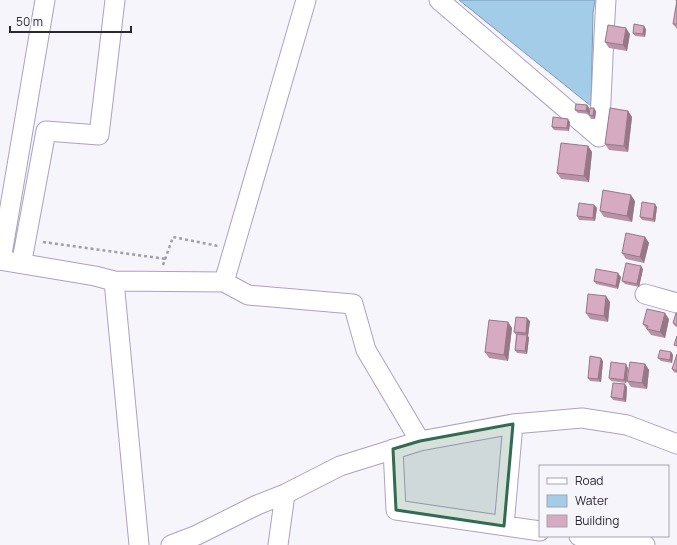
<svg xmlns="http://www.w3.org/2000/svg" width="677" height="545" viewBox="0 0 677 545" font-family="Manrope,sans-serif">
  <rect width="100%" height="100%" fill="#f7f5fc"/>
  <path fill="#a2cce8" stroke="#7e9ab2" d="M459,0H595L593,13L591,106Z"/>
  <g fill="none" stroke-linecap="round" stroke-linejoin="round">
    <g stroke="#ada1c1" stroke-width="21">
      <path id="minor" d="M439,0L599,137
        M599,137C602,91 603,46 606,0
        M0,260L95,276L114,281L224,282L248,295L353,304L366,350L420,441L340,466L285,494L257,505L197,535L171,545
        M1,260L45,0
        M22,263L23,255L46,131L99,135L115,0
        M114,281L139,545
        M224,282L306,0
        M645,294L677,303
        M420,441L513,424L582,418L627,425L677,444
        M393,449L396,510L540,531
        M504,526L513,424
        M579,536L645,545
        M278,545L285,494"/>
    </g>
    <path stroke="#a19ea7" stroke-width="2.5" stroke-dasharray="3 3" stroke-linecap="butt" d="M43,242L166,259
      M163,265L173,237L218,246"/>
    <use href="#minor" stroke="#fff" stroke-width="19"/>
  </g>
  <path fill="#b892a6" d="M675,0H677V29L673,24L677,2Z
    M646,29L645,37L635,36L633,33Z
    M630,34L627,51L609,48L605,42Z
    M587,105L589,108V114L578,113L575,110Z
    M596,111L595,119H591L589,115Z
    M628,111L632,117L628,152L609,150L605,144Z
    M570,122L569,131L554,130L552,127Z
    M588,146L592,152L589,182L561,179L557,173Z
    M635,201L632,222L604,217L600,211Z
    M594,205L597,208L595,221L579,220L577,216Z
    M657,207L655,222L642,220L640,217Z
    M645,237L649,243L644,263L626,259L622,253Z
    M643,269L639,287L625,284L622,281Z
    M621,277L618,289L596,284L594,281Z
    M610,302L608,322L590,319L586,313Z
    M677,313V327L675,326L673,323Z
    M669,319L665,338L651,335L643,324Z
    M530,321L528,336L529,338L527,354L517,353L515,350L516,335L514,332Z
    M508,322L512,328L508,361L489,358L485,352Z
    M671,352L673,355L672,363L661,361L658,358Z
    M677,354V373L674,372L672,369Z
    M603,361L601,382L590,381L588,378Z
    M645,364L649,370L647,389L631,387L627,381L626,383L611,381L609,378L628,368L627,379Z
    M627,387L626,402L613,400L611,397Z"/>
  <path fill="#967787" d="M644,26L646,29L645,37L643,34Z
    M626,28L630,34L627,51L623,45Z
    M587,105L589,108V114L586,111Z
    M594,108L596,111L595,119L593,116Z
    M628,111L632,117L628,152L624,146Z
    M568,119L570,122L569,131L567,128Z
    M588,146L592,152L589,182L584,176Z
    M631,195L635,201L632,222L627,216Z
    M655,204L657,207L655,222L653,219Z
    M594,205L597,208L595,221L593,218Z
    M645,237L649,243L644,263L640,257Z
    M641,266L643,269L639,287L637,284Z
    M618,273L621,277L618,289L616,286Z
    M606,296L610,302L608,322L604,316Z
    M665,313L669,319L665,338L660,332Z
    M527,318L530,321L528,336L529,338L527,354L525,351L527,335L526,333Z
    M508,322L512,328L508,361L504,355Z
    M671,352L673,355L672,363L670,360Z
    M601,358L603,361L601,382L598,379Z
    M626,364L628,368L626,383L624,380Z
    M645,364L649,370L647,389L642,383Z
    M625,384L627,387L626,402L623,399Z"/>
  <path fill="#d6aac1" stroke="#967787" d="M677,0V24H673Z
    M634,24L644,26L643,34L633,33Z
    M608,25L626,28L623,45L605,42Z
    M576,104L587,105L586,111L575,110Z
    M590,108H594L593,116L589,115Z
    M610,108L628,111L624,146L605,144Z
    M553,117L568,119L567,128L552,127Z
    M561,143L588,146L584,176L557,173Z
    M603,190L631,195L627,216L600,211Z
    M642,202L655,204L653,219L640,217Z
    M579,203L594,205L593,218L577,216Z
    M626,233L645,237L640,257L622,253Z
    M626,263L641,266L637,284L622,281Z
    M596,269L618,273L616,286L594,281Z
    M588,294L606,296L604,316L586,313Z
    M647,309L665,313L660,332L647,329L648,326L643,324Z
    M676,313H677V325L673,323Z
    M516,317L527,318L526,333L514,332Z
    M489,320L508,322L504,355L485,352Z
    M517,334L527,335L525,351L515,350Z
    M677,336V346L674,345Z
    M660,350L671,352L670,360L658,358Z
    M677,354V371L672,369Z
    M590,356L601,358L598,379L588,378Z
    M611,362L626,364L624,380L609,378Z
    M630,362L645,364L642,383L627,381Z
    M613,383L625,384L623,399L611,397Z"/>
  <path fill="#326a52" fill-opacity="0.2" stroke="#326a52" stroke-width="3" stroke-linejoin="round" d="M513,424L504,526L396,510L393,449L420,441Z"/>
  <rect x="539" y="465" width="130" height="72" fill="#f7f5fc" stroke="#a5a3ac"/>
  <rect x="547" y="478" width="20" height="6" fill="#ffffff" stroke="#a5a3ac"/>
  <text x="575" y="485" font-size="12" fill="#2b2733">Road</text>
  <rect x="547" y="495" width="20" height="12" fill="#a2cce8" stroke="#a5a3ac"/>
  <text x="575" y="505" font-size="12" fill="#2b2733">Water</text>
  <rect x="547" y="515" width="20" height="12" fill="#d6aac1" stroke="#a5a3ac"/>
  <text x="575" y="525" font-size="12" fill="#2b2733">Building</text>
  <path d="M10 26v6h121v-6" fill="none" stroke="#2b2733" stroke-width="2"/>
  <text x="16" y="26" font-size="12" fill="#2b2733" stroke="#f7f5fc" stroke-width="3" paint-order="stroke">50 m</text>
</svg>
